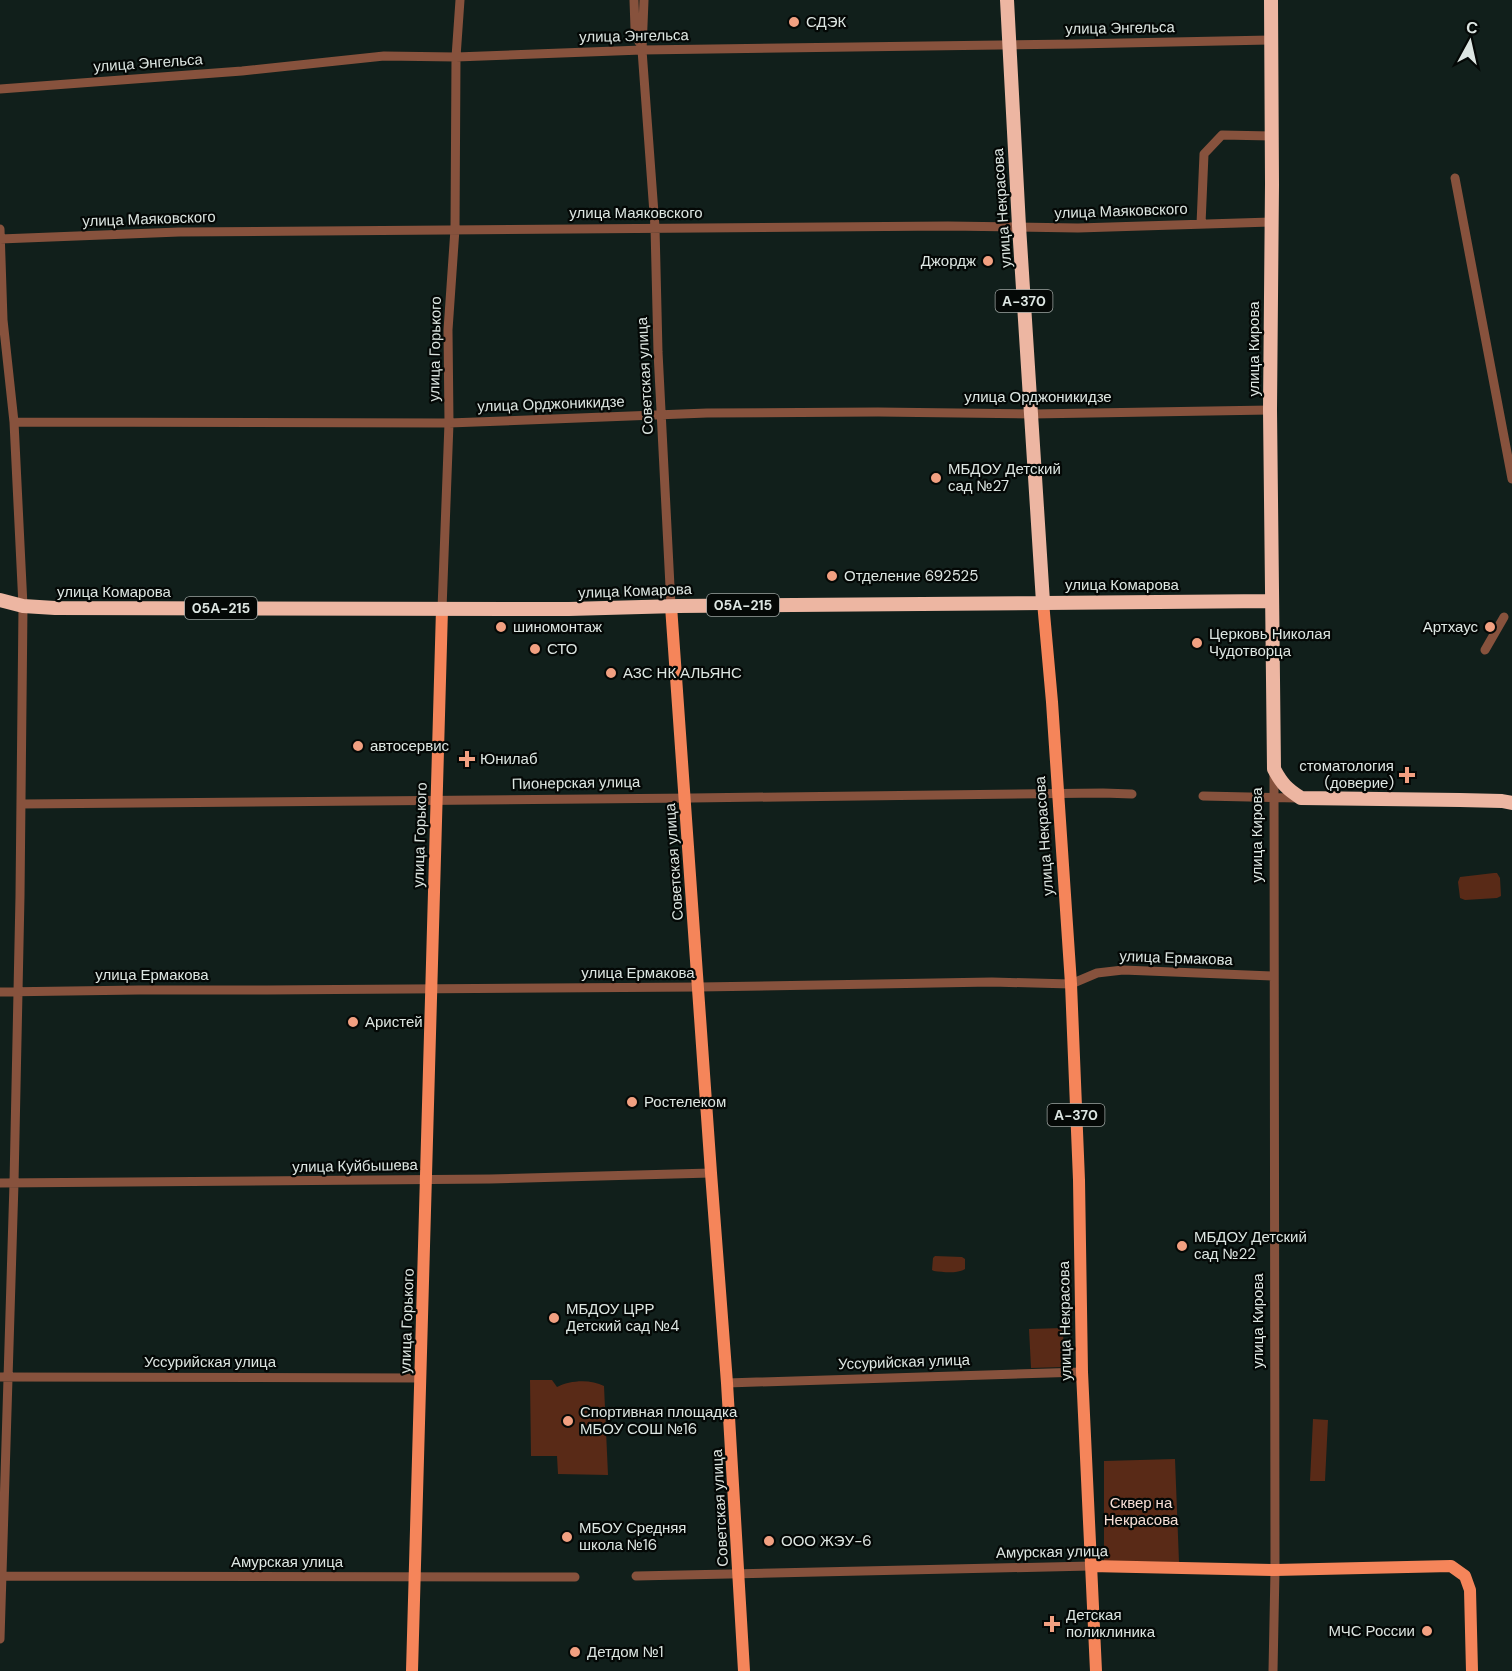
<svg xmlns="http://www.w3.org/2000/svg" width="1512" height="1671" viewBox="0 0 1512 1671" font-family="'DM Sans',sans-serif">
  <rect width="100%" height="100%" fill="#111f1b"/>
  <path fill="#592a17" d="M1494,873H1497L1500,878L1501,896L1497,898L1465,900L1460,898L1458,882L1460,877Z
    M935,1256L962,1257L965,1259V1269C957,1274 943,1272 934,1271L932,1270L933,1258Z
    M1063,1328L1064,1367L1031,1368L1029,1329Z
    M530,1380H552L557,1387C570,1380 591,1379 604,1386L608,1475L558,1474L557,1456H531Z
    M1313,1419L1328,1420L1325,1481H1310Z
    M1175,1459L1179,1562L1104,1561V1461Z"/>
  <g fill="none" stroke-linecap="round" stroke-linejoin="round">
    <path stroke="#87523d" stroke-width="9" d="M634,0L635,28L639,42
      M644,0L642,50L655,227L658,352L671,606
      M0,89L242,71L384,56L456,57L642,50L1074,44L1270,40
      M1455,178L1512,479
      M1201,224L1204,154L1222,135L1272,136
      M0,229L3,320L14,422L23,606L20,896L14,1183L0,1639
      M0,239L179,232L948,226L1078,228L1271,222
      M14,422L449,423L707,413L878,412L1032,414L1270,410
      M442,609L449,423L448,330L455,229L456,57L460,0
      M1485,650L1504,617
      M1203,796L1299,798
      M21,804L692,798L1103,793L1132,794
      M0,992L139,990H267L699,987L992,982L1071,984L1097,973L1123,970L1273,976
      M0,1183L490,1179L711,1173
      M0,1377L420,1378
      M727,1383L1082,1372
      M0,1576L575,1577
      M636,1576L1091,1566
      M1273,1671L1275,1570L1274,771"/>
    <path stroke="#f5855a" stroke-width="12" d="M1043,602L1052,702L1071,984L1079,1180L1082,1372L1096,1671
      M671,606L711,1173L727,1383L744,1671
      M1091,1566L1275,1570L1451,1566L1465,1576L1470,1590L1472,1671
      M412,1671L442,609"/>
    <path stroke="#edb6a2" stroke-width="14" d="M1007,0L1019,226L1043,602
      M1271,0L1272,184L1270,410L1274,769C1282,784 1287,789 1301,798L1460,800L1502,801L1512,803
      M0,600L23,606L55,608L569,609L678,606L1272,601"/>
  </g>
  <g fill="#f2a081" stroke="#040806" stroke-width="2">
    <circle cx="794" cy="22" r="6"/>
    <circle cx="988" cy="261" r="6"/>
    <circle cx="936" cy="478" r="6"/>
    <circle cx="832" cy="576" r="6"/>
    <circle cx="501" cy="627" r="6"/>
    <circle cx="1490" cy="627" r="6"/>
    <circle cx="1197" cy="643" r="6"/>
    <circle cx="535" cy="649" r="6"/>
    <circle cx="611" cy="673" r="6"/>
    <circle cx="358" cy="746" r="6"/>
    <path d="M464 750h6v6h6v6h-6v6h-6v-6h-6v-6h6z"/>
    <path d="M1404 766h6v6h6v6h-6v6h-6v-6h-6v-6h6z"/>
    <circle cx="353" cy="1022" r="6"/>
    <circle cx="632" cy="1102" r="6"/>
    <circle cx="1182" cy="1246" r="6"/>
    <circle cx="554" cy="1318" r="6"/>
    <circle cx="568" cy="1421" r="6"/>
    <circle cx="567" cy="1537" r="6"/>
    <circle cx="769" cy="1541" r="6"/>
    <path d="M1049 1615h6v6h6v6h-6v6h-6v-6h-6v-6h6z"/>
    <circle cx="1427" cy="1631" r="6"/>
    <circle cx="575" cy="1652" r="6"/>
  </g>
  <g text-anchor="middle" stroke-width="4.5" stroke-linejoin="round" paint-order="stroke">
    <g fill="#040806" stroke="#9ca3a0" stroke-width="1.5">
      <rect x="995.5" y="290" width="57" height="22" rx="4.5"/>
      <rect x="707" y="594" width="72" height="22" rx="4.5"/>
      <rect x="185" y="597" width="72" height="22" rx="4.5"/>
      <rect x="1047.5" y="1104" width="57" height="22" rx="4.5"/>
    </g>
    <g font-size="14" font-weight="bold" fill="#dde6e2">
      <text x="1024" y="306">А-370</text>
      <text x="743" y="610">05А-215</text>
      <text x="221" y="613">05А-215</text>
      <text x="1076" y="1120">А-370</text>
    </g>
    <g font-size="15" fill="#dde6e2" stroke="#040806" text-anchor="start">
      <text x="806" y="27">СДЭК</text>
      <text x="976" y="266" text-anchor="end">Джордж</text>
      <text x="948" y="474">МБДОУ Детский<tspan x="948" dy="17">сад №27</tspan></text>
      <text x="844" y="581">Отделение 692525</text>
      <text x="513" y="632">шиномонтаж</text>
      <text x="1478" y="632" text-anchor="end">Артхаус</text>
      <text x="1209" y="639">Церковь Николая<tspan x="1209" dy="17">Чудотворца</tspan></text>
      <text x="547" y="654">СТО</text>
      <text x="623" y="678">АЗС НК АЛЬЯНС</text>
      <text x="370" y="751">автосервис</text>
      <text x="480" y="764">Юнилаб</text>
      <text x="1394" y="771" text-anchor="end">стоматология<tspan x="1394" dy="17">(доверие)</tspan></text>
      <text x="365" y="1027">Аристей</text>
      <text x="644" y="1107">Ростелеком</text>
      <text x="1194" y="1242">МБДОУ Детский<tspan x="1194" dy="17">сад №22</tspan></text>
      <text x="566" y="1314">МБДОУ ЦРР<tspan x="566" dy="17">Детский сад №4</tspan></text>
      <text x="580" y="1417">Спортивная площадка<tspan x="580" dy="17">МБОУ СОШ №16</tspan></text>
      <text x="579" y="1533">МБОУ Средняя<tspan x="579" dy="17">школа №16</tspan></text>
      <text x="781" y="1546">ООО ЖЭУ-6</text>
      <text x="1066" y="1620">Детская<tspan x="1066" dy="17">поликлиника</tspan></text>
      <text x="1415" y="1636" text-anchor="end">МЧС России</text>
      <text x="587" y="1657">Детдом №1</text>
    </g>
    <g font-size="15" fill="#dde6e2" stroke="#040806">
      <text transform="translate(1120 28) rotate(-1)" y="5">улица Энгельса</text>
      <text transform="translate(634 36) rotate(-1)" y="5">улица Энгельса</text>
      <text transform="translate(148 63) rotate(-4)" y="5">улица Энгельса</text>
      <text transform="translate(1002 208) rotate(-94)" y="5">улица Некрасова</text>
      <text transform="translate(1121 211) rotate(-2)" y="5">улица Маяковского</text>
      <text x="636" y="218">улица Маяковского</text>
      <text transform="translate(149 219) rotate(-2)" y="5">улица Маяковского</text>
      <text transform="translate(435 349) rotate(-89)" y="5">улица Горького</text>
      <text transform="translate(1254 349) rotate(-90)" y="5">улица Кирова</text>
      <text transform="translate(645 376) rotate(-93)" y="5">Советская улица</text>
      <text x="1038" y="402">улица Орджоникидзе</text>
      <text transform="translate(551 404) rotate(-2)" y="5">улица Орджоникидзе</text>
      <text x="1122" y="590">улица Комарова</text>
      <text transform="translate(635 591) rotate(-2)" y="5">улица Комарова</text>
      <text x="114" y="597">улица Комарова</text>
      <text transform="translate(576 783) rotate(-1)" y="5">Пионерская улица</text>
      <text transform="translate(420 835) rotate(-88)" y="5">улица Горького</text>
      <text transform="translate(1257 835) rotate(-90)" y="5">улица Кирова</text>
      <text transform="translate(1044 836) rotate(-94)" y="5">улица Некрасова</text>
      <text transform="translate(674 862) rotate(-94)" y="5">Советская улица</text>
      <text transform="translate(1176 958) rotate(2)" y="5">улица Ермакова</text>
      <text x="638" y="978">улица Ермакова</text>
      <text x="152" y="980">улица Ермакова</text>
      <text transform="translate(355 1166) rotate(-1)" y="5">улица Куйбышева</text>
      <text transform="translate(407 1321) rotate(-88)" y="5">улица Горького</text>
      <text transform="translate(1065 1321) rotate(-91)" y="5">улица Некрасова</text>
      <text transform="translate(1258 1321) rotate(-90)" y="5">улица Кирова</text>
      <text x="210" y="1367">Уссурийская улица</text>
      <text transform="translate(904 1362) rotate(-2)" y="5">Уссурийская улица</text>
      <text transform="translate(720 1508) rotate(-93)" y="5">Советская улица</text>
      <text transform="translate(1052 1552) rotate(-1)" y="5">Амурская улица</text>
      <text x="287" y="1567">Амурская улица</text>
    </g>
    <g font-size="15" fill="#f7dfd6" stroke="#040806">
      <text x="1141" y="1508">Сквер на<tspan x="1141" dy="17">Некрасова</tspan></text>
    </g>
  </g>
  <g transform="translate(1470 42) rotate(8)" stroke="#040806" stroke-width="4.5" paint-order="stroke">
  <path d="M0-4.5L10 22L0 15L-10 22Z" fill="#dde6e2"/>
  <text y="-9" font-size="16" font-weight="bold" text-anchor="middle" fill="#dde6e2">С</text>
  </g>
</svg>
